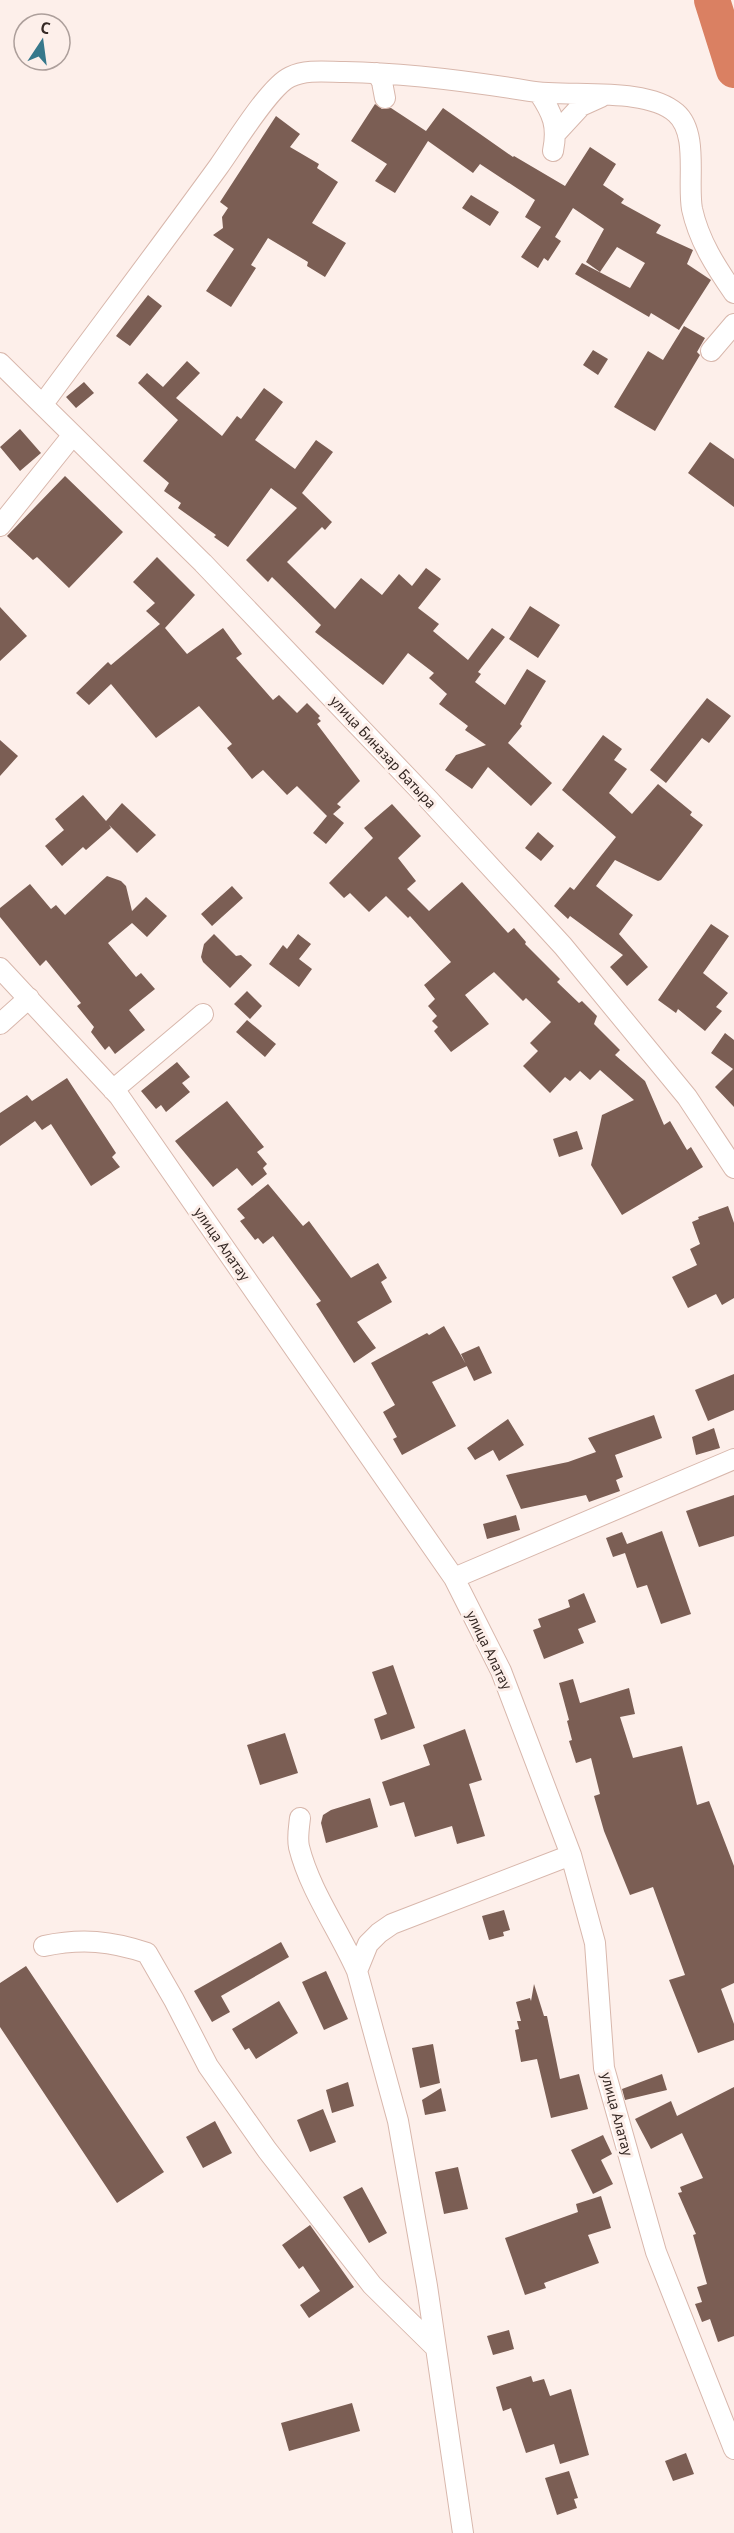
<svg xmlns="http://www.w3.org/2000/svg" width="734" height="2533" viewBox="0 0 734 2533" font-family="'PT Sans',sans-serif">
  <rect width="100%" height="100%" fill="#fdefea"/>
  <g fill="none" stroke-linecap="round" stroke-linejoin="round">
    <path stroke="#da8062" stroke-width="36" d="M712,0L734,70"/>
  </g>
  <path fill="#7b5e54" d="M375,104L382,109L391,108L426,131L443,108L513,157L514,156L565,186L590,147L616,164L603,185L624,199L621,203L661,225L656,233L693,250L687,264L711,280L679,330L651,313L649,317L575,274L582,263L630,288L645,263L617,247L600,272L586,262L604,229L573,208L555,237L561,241L548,261L544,258L538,268L521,257L541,227L525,217L535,200L480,164L473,173L428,141L395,193L375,181L387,164L351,141Z
    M276,116L300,134L290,147L319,164L317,168L338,182L312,223L346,243L325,277L307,266L308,262L268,238L251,265L256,268L231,307L206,291L234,249L213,235L223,228L222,217L228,208L220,202Z
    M471,195L499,212L490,226L462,208Z
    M148,295L162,306L130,346L116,336Z
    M684,326L705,338L697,352L700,355L655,431L614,407L648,351L663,360Z
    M593,350L608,359L598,375L583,365Z
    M187,361L200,373L176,398L222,436L237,416L241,419L264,388L283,402L255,440L295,469L316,440L333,452L302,493L332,522L325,530L322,527L287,562L335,609L361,578L382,595L399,574L412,586L426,568L441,579L418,608L439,624L433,631L468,660L492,628L505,637L478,672L481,674L475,682L505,705L527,669L546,681L520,724L522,726L508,743L552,783L531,806L488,767L472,789L445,770L456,755L486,745L465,730L468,726L439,704L447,694L429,678L434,673L408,653L383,685L315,632L321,625L272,577L268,582L246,560L297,508L271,488L228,547L214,537L216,535L178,508L181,503L164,491L169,483L143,461L178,420L138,383L147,373L163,387Z
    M84,382L94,393L76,408L66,397Z
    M20,429L41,453L20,471L0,447Z
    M710,442L734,459V507L688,473Z
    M65,476L123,532L69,588L37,557L33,560L7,536Z
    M157,557L195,595L165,628L187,654L223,628L242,654L236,658L273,700L279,695L297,713L307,703L320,716L318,718L321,721L317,724L360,781L337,804L341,807L333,814L344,823L326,844L313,833L327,816L297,786L287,795L263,770L252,779L227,748L232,744L199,706L156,738L111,684L89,705L76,693L108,662L111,665L160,624L146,611L155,603L133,582Z
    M530,606L560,625L538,658L509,639Z
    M0,607L27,636L0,661Z
    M707,698L731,716L709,743L702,738L666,783L650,770Z
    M603,735L622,749L614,760L627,769L609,793L632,814L658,784L692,812L690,815L703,825L661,880L658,881L615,860L596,886L633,915L619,934L648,967L627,986L610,967L623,955L570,916L568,919L554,906L570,887L574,890L616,837L562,790Z
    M0,740L18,756L0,776Z
    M83,795L106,821L122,803L156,835L137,853L109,825L111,828L86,850L83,847L62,866L45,846L64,830L55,819Z
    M392,804L421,836L398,858L416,881L407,889L429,911L462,882L508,933L514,928L526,942L525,944L560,979L557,982L579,1003L582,1001L597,1016L594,1024L620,1050L615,1055L645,1081L664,1125L670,1121L687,1150L691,1147L703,1167L622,1215L591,1165L602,1115L634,1100L600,1070L590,1080L580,1071L570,1081L565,1077L550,1093L523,1066L538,1051L530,1043L551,1022L526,998L523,1001L494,972L465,995L489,1024L451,1052L434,1031L438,1027L432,1021L437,1016L428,1006L435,999L424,985L451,962L410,916L408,918L386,896L369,912L350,893L344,898L329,883L373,838L364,828Z
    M538,832L554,846L541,861L525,848Z
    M107,876L121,881L126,886L132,911L146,897L167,916L147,937L132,923L108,943L136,977L141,973L155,989L129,1010L145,1030L115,1054L109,1046L105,1050L91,1032L94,1027L77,1006L81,1003L46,960L40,966L0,917V908L30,884L51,909L56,905L65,915Z
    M232,886L243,898L212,926L201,914Z
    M711,924L729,936L703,973L728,993L716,1007L722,1011L705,1031L678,1009L676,1013L658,1000Z
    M214,934L236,956L241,955L252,965L230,988L203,962L201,957L204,944Z
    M298,934L311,944L299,959L312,969L299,987L269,964L283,945L287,949Z
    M247,991L262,1006L250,1019L234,1004Z
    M247,1020L276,1044L265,1057L236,1032Z
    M725,1033L734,1040V1107L715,1087L733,1069L711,1053Z
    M177,1062L190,1077L182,1083L190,1092L166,1112L161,1105L156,1109L141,1091Z
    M67,1078L116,1153L112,1157L120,1167L91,1186L51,1124L42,1130L35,1121L0,1146V1113L27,1095L32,1101Z
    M227,1101L264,1147L257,1152L267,1164L263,1168L267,1174L252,1186L237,1168L213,1187L175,1141Z
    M577,1131L583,1149L559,1157L553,1139Z
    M268,1184L303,1226L309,1221L351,1278L378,1263L387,1278L381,1282L392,1302L357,1322L376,1348L354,1363L316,1304L321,1301L273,1236L263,1244L258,1238L255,1240L240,1221L245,1218L237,1209Z
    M728,1206L734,1223V1298L722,1305L716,1294L688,1308L672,1277L697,1265L690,1249L700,1244L692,1222L699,1219L698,1217Z
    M444,1326L467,1366L432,1382L456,1426L402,1455L393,1439L397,1437L383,1412L395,1405L371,1363L427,1333L429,1335Z
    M479,1346L492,1373L474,1381L461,1354Z
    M734,1374V1410L708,1421L695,1390Z
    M654,1415L662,1438L615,1455L623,1477L616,1480L620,1491L589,1502L586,1495L521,1509L506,1475L568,1462L596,1452L588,1438Z
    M508,1419L524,1445L499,1461L493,1450L475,1460L467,1448Z
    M714,1428L720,1448L696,1455L692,1437Z
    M734,1495V1536L699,1547L686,1511Z
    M516,1515L520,1530L487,1539L483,1524Z
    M662,1531L691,1614L661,1624L647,1585L637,1588L625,1553L613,1557L606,1538L622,1532L627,1544Z
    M584,1593L596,1622L578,1629L584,1643L544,1659L533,1630L541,1627L538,1619L570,1607L568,1600Z
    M393,1665L415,1728L381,1740L374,1719L387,1714L372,1672Z
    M573,1679L580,1703L629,1688L635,1714L620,1717L633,1758L682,1746L697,1805L709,1801L734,1866V1983L721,1989L734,2024V2040L698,2053L669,1980L685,1975L653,1887L630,1895L604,1831L594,1796L600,1794L591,1758L576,1763L569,1741L572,1740L567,1721L569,1720L559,1683Z
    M465,1729L482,1780L469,1784L485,1836L457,1844L452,1826L415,1837L404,1802L390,1806L382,1782L430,1765L423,1745Z
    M285,1733L298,1773L260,1785L247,1745Z
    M370,1798L378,1827L326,1843L321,1823L323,1815L331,1810Z
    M504,1910L510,1930L503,1932L504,1936L489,1940L482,1916Z
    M281,1942L289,1957L221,1996L230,2012L212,2022L194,1991Z
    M26,1966L164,2172L117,2203L0,2027V1983Z
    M326,1971L348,2019L324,2030L302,1982Z
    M534,1984L544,2016H547L560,2079L579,2074L588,2109L551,2118L537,2059L521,2062L515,2030L519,2029L517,2021H521L516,2002L530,1998L531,2001Z
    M279,2001L298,2033L256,2059L249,2048L245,2050L232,2029Z
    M433,2044L440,2083L420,2088L412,2048Z
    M662,2074L667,2090L625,2100L622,2089Z
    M348,2082L354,2106L332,2113L326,2090Z
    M734,2087V2336L718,2342L710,2319L702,2322L695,2304L702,2302L697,2287L707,2284L693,2235L696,2234L678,2193L682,2192L680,2187L703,2178L682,2133L651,2149L635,2119L671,2101L677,2116Z
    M441,2088L446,2111L425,2115L422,2100Z
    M323,2109L336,2142L310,2152L297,2120Z
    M215,2121L232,2153L203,2168L186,2137Z
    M603,2135L612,2154L601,2160L613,2184L593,2194L571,2150Z
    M458,2167L468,2209L444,2214L435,2172Z
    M362,2187L387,2233L369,2243L343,2197Z
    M601,2196L611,2228L588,2235L599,2263L544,2283L546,2288L525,2295L505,2238L578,2212L576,2204Z
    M310,2225L354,2287L309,2318L300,2305L320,2291L303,2266L299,2269L282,2245Z
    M509,2330L514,2349L493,2355L487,2336Z
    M531,2376L533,2382L544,2379L550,2396L571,2389L589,2455L560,2464L554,2444L526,2453L511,2408L503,2411L496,2387Z
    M352,2403L360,2431L289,2451L281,2423Z
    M686,2453L694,2474L673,2481L665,2461Z
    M569,2471L578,2498L574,2499L577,2508L557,2515L545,2478Z"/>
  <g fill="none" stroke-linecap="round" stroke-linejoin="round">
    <g stroke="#d8b7ac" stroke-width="22">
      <path id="minor" d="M377,73L382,82L385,98
        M539,93C553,114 558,126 553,151
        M557,132L581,106L601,97
        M711,351L734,324
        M0,363L203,563L429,800L563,946L687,1097L734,1168
        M43,404C102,324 161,246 219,166C234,145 270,86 290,77C307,69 327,72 345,72C407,73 468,81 529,91C568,98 646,86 676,113C699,133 687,181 692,209C699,241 716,267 734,293
        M0,526L72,436
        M0,968L119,1096L454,1578L501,1671L571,1855L595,1943L604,2068L656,2252L734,2449
        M0,1024L29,998
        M113,1090L203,1014
        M454,1578L734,1459
        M300,1818C299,1827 297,1838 299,1847C310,1891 339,1930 357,1971
        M44,1946C82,1938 111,1941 147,1953L174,2000L208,2066L267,2150L372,2285L436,2348
        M463,2533L427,2286L398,2121L357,1971L368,1944L379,1933L392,1924L571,1855"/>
    </g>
    <use href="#minor" stroke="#fff" stroke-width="20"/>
  </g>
  <g text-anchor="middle" stroke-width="6" stroke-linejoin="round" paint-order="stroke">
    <g font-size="15" fill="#352824" stroke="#fdefea">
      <text transform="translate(383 752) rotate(47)" y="5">улица Биназар Батыра</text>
      <text transform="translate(222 1244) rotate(55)" y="5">улица Алатау</text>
      <text transform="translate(489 1650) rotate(64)" y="5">улица Алатау</text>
      <text transform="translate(617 2114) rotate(75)" y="5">улица Алатау</text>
    </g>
  </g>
  <g transform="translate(42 42) rotate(13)"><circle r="28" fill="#fdefea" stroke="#ad9f9b" stroke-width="1.5"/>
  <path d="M0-4.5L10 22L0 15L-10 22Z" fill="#37788b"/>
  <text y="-9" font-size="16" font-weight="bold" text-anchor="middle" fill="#352824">С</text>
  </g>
</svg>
